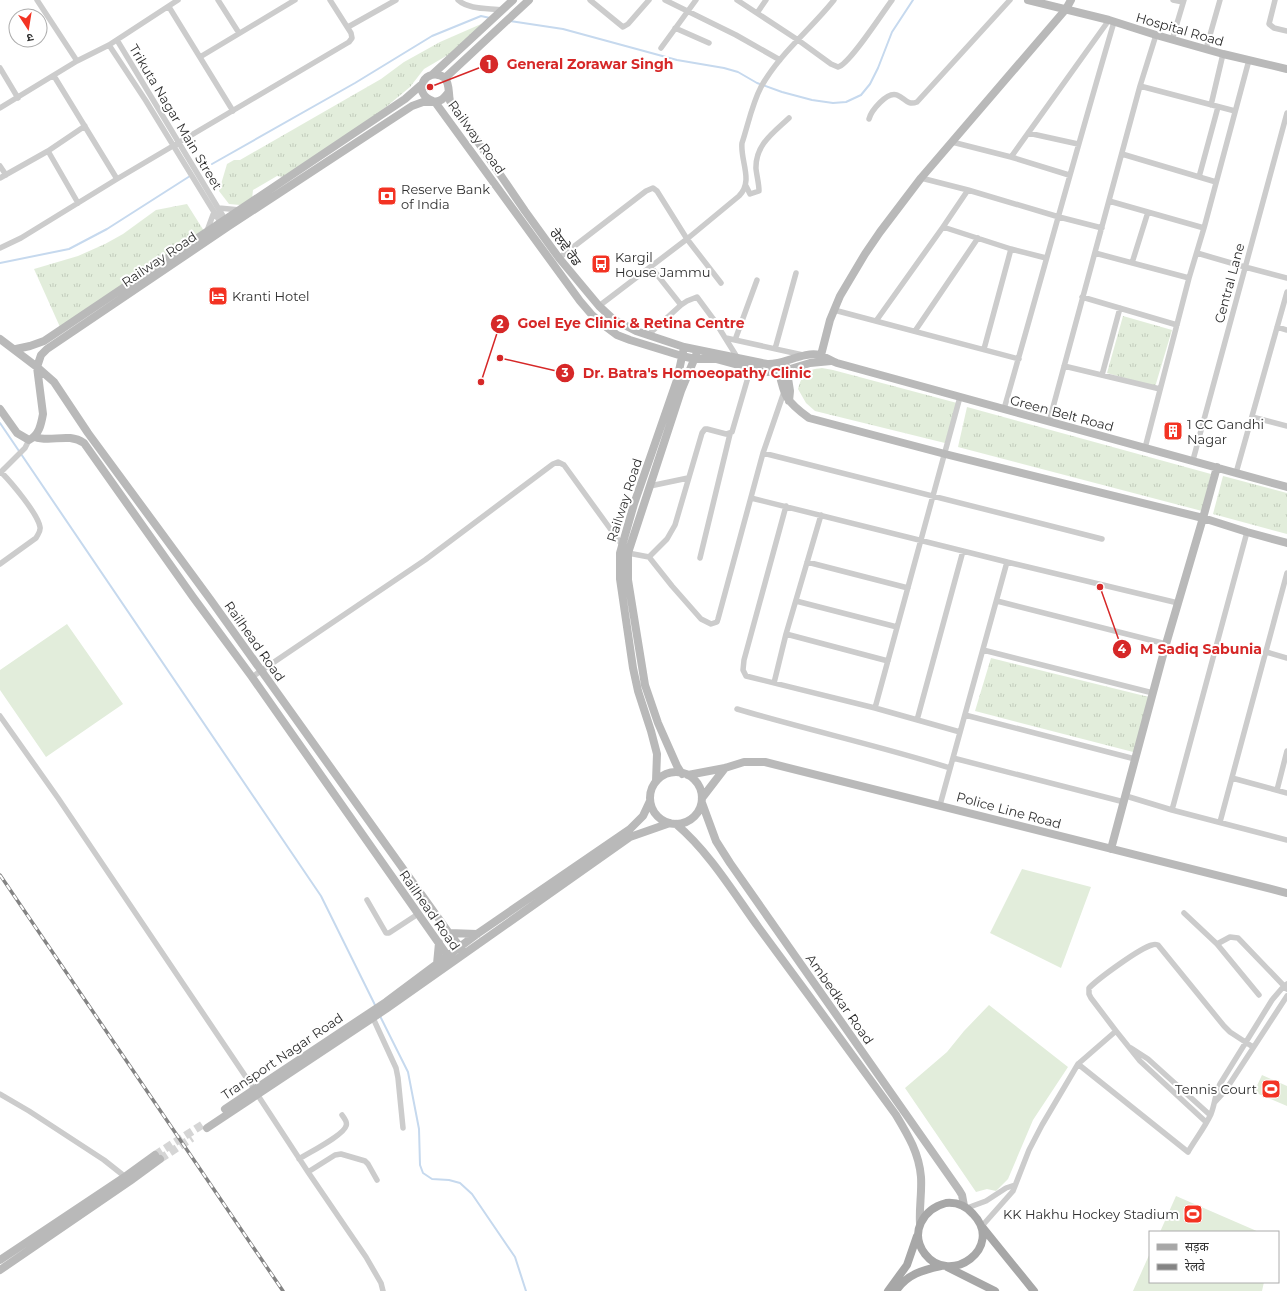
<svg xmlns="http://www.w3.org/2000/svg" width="1287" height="1291" viewBox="0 0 1287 1291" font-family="Montserrat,'Noto Sans Devanagari','Noto Sans Gurmukhi',sans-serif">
  <defs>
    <pattern id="grass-tufts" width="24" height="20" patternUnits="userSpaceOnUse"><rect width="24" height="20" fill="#e2eddb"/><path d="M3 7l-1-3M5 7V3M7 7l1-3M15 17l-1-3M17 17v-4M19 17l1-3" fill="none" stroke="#c2ccbc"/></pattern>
  </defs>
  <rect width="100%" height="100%" fill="#fff"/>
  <path fill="url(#grass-tufts)" d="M488,21L453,52L424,69L410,87L380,112L284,177L277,176L253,190L252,199L240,205L229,204L219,191L227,164L234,160H240L381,79L404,62L440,42Z
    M187,204L204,231L60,327L34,269L78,256L105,244L123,234L156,210Z
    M1123,316L1172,330L1155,387L1107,373Z
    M822,368L833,370L957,403L945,443L815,411L806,403L798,389C803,373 805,370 822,368Z
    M967,407L1211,474L1202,511L958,447Z
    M1223,476L1287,493V534L1213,514Z
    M991,658L1153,698L1137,753L975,711Z"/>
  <path fill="#e2eddb" d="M67,624L123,704L46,757L0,690V670Z
    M1022,869L1091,887L1061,968L990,933Z
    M989,1005L1068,1067L1033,1120L1008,1179L996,1191L987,1189L976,1192L905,1088L947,1052L964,1031Z
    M1262,1075L1287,1086V1106L1254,1092Z
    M1176,1196L1259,1232H1160Z
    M1150,1253V1282H1264L1262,1291H1133Z"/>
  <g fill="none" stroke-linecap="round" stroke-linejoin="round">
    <path stroke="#c6d9ee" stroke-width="2" d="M510,21L563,29L677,60L724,68L738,72L757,83L782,92L812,100L833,103L846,102L861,95L870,84L878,68L892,32L913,0
      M212,164L355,83L432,36L481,16L490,18
      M0,263L69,249L107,229L190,176
      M0,423L321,896L376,1007
      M380,1016L408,1072L419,1129L420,1165L423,1173L432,1179L449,1180L460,1183L472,1194L515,1257L526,1291"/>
    <path stroke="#d5d5d5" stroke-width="8" stroke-dasharray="8 4" stroke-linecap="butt" d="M155,1155L205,1123
      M160,1159L192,1138"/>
    <path stroke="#ccc" stroke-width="5.5" d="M37,0L77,61L109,45L178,0
      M218,0L239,33
      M458,0C469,10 489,8 502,10
      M590,0L623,27L628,24L649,0
      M665,0L736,35L780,60
      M737,0L798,40L831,64L838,67C849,65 883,12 892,0
      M1173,0L1183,2
      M1275,0L1269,24L1274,28L1287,31
      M169,7L233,111
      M757,13L766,0
      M348,27L396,0
      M675,28L709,43
      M117,40L226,221
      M1172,40L1184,0
      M109,45L146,101L222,225
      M661,48L696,0
      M1206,49L1220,0
      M200,57L295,0
      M0,68L18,98
      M54,76L117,179
      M1140,86L1235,111
      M1211,105L1223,54
      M0,108L77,61
      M869,119C871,111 887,91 897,95C905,98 907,106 917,102L1010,0
      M1028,133L1078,144
      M952,142L1011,157
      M48,151L78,203
      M1122,154L1216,182
      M0,166L6,175
      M1069,175L1011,157L1109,20
      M1199,177L1218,107
      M0,178L48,151L85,126
      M921,178L968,190L943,227L1011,249L984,349
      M746,186L750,194L759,191C759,184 757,177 756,169C755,145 773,133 789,118
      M968,190L1059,217L1102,228
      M1109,201L1204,228L1189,278L1145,448
      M219,208L240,210
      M1204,228L1249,60
      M207,231L214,212
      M0,248L21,238L117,179L349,42L352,38L351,33L330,0
      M1011,249L1046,258
      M1095,253L1189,278
      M1197,253L1245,267L1287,278
      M559,258L646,191L653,188L657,191L687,239L599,306
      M1132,263L1148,212
      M651,267L681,305
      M721,283L687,239L739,196C754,181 740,161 742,143C748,125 752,104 761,87C779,54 811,29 834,0
      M1082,297L1177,325
      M834,310L1019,359
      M876,321L943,227
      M1277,327L1287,330
      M915,331L978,238
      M648,335L681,305L687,301L697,297L714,320L737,357
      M726,338L803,355
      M735,340L757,280
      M775,349L796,273
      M1064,366L1160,389
      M1102,375L1120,308
      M1004,409C1041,280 1076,151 1114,22
      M1252,417L1287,426
      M1049,422L1140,86L1156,35
      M763,453L1102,539
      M1193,460L1287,113
      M0,473L25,448L29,440
      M1236,473L1287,292
      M650,486L688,478
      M751,498L1007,562L1178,603
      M786,506L744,660L743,670L746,676L875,708L960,397
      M628,553L649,557L667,539L675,525L702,433L705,429H707L726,434L732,432L751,367
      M649,557L672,586L701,619L711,624L717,622L718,619L763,453L784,392
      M700,558L730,434
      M807,562L908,588
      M0,564L36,538C38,534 41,531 40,527C38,514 11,482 1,472
      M796,601L897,627
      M997,601L1166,644
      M786,634L888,661
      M983,650L1153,693
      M1266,652L1287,658
      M252,677L425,560L553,464L558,462L564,465L622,545
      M774,683L786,634L821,515
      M875,708L960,732
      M737,709C808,730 880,746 950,768
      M965,715L1135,759
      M0,716L58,798L254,1089
      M917,720L963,551
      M953,758L1124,802
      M1232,778L1287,793
      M1277,790L1287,751
      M1126,796L1172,810L1287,840
      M940,805L1007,562
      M1172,810L1247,532
      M1220,822L1287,573
      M367,900L386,933H389L418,914
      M1184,913L1217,944L1259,995
      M1217,944L1230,937L1238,938L1287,989
      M373,1018L396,1068L398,1078L403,1128
      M1116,1031L1091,998L1089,994V988C1099,978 1140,948 1152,945C1155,944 1155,944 1158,945L1224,1026L1230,1032L1253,1047
      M1131,1048L1148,1059L1210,1115
      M1078,1064L1188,1152C1195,1140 1205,1127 1211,1114C1215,1104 1215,1094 1220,1084L1272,1000L1284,986L1287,984
      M0,1094L29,1111L104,1160L128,1179
      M257,1094L308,1172L366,1257L381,1283L383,1291
      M1215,1102L1225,1091L1287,996
      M299,1159C308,1153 344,1135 346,1126C348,1122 344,1118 342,1115
      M308,1172L335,1155L341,1154L365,1161L368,1164L377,1180
      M967,1208L986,1201L1006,1188L1015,1185
      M982,1226L1013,1191L1029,1150L1042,1125L1078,1064L1116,1031L1140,1061L1206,1122"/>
    <path stroke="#b9b9b9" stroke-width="8" d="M1028,0L1109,20L1156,35L1223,54L1287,69
      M433,74L513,0
      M445,78L529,0
      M448,93C444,98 440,103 433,101C410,93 426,65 445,78C450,85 448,92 450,101L525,211L559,258L599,306L613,319L636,331L684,347L767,364C784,365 803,351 820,355C826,357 831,361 837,363L1287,487
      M0,339L37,367L43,414C41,425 39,435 29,440L17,433L0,409
      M16,349L30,346L44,341L405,99L421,85
      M820,359L830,320L840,296L865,254L880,232L921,178L1066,9L1071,0
      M786,366L790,391L789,401
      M778,367C784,395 784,400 809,418L945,454L1203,518L1247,532L1287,543
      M35,437C51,443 68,432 84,443L193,597L252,677L452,962
      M650 798a26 26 0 1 1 52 0a26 26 0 1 1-52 0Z
      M682,774L677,766L658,723L645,685L628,580V553L681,391L696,355
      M688,775L725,768L744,762H765L1287,893
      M656,781L657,754L651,731L638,691L633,668L620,579V553L634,504L677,380L683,352
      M702,798L725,768
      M702,803L716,841L730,863L959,1190L962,1195L964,1206
      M676,824C710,853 733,892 759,928C805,990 851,1053 896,1115C908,1135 919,1153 921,1177C922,1193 919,1208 920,1223
      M1111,849L1166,644L1203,518L1217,467
      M449,933L477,934
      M465,953L449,933L210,599L88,433L54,382L37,367L41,355L47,349L229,226L412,106L423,102H435L580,301L592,315L605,326L617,335L630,340L682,356L695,359H716L764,372H773L787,370L810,363L831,361
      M437,964L439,943
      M225,1109L386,1002L477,934L630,829L643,816L650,801
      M207,1128L386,1009L630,837L670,823
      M0,1260L126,1176L155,1155
      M0,1270L130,1181L160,1159"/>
    <path stroke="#a7a7a7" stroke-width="8" d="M946,1203C957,1202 966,1206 973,1214C1005,1247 950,1287 925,1254C909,1233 923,1209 946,1203Z
      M983,1228L1034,1291
      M947,1267L995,1291
      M888,1291L907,1265L917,1236
      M896,1291C907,1274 923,1270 941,1266"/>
    <g stroke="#848484" stroke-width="3.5">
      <path id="rail" d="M0,875L283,1291"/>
    </g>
    <use href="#rail" stroke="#fff" stroke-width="2" stroke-dasharray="6" stroke-linecap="butt"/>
  </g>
  <defs>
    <g id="bank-square" transform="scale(1)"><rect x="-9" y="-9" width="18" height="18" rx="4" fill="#f33323" stroke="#fff"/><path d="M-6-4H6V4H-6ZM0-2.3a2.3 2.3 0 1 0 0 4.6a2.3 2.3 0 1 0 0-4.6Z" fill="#fff"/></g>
    <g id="bus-square" transform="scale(1)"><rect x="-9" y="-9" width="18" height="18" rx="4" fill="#f33323" stroke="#fff"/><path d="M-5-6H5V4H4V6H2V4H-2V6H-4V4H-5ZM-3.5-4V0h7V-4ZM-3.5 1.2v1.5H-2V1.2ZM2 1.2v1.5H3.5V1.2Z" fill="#fff"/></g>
    <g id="hotel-square" transform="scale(1)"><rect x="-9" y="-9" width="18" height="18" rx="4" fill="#f33323" stroke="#fff"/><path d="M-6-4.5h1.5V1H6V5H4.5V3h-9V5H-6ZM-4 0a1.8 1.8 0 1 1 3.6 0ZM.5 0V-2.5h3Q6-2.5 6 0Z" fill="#fff"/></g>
    <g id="building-square" transform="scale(1)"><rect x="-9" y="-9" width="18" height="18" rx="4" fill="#f33323" stroke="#fff"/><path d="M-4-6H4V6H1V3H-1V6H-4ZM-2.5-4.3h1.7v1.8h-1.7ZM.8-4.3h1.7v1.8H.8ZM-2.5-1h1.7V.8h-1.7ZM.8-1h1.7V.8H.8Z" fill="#fff"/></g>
    <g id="stadium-square" transform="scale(1)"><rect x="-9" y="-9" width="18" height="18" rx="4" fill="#f33323" stroke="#fff"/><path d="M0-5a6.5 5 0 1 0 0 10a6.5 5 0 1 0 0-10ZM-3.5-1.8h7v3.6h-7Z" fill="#fff"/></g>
  </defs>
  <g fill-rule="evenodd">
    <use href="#bank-square" x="387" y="196"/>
    <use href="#bus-square" x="601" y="264"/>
    <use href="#hotel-square" x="218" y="296"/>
    <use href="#building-square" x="1173" y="431"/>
    <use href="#stadium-square" x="1271" y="1089"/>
    <use href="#stadium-square" x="1193" y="1214"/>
  </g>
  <g text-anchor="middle" stroke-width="4" stroke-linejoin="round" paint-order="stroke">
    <g font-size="13" fill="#2f2f2f" stroke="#fff">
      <text transform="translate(1180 29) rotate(16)" y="5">Hospital Road</text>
      <text transform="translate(176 117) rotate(59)" y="5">Trikuta Nagar Main Street</text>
      <text transform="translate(477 137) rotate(54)" y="5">Railway Road</text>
      <text transform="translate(566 247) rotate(53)" y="5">ਰੇਲਵੇ ਰੋਡ</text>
      <text transform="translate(159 259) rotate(-34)" y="5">Railway Road</text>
      <text transform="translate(1229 283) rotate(-75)" y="5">Central Lane</text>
      <text transform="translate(1062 413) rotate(15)" y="5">Green Belt Road</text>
      <text transform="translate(624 500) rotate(-72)" y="5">Railway Road</text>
      <text transform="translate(255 641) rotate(55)" y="5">Railhead Road</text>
      <text transform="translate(1009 810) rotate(15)" y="5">Police Line Road</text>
      <text transform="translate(430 910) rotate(55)" y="5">Railhead Road</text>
      <text transform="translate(840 999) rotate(55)" y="5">Ambedkar Road</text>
      <text transform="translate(282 1056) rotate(-34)" y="5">Transport Nagar Road</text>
    </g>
    <g font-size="13" fill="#2f2f2f" stroke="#fff" text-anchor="start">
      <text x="401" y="194">Reserve Bank<tspan x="401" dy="15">of India</tspan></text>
      <text x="615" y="262">Kargil<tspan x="615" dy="15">House Jammu</tspan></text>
      <text x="232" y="301">Kranti Hotel</text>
      <text x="1187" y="429">1 CC Gandhi<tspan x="1187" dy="15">Nagar</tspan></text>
      <text x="1257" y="1094" text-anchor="end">Tennis Court</text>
      <text x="1179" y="1219" text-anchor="end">KK Hakhu Hockey Stadium</text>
    </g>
  </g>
  <path fill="none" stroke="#d62828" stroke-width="1.5" d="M430 87L489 64M481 382L500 324M500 358L565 373M1100 587L1122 649"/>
  <g fill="#d62828" stroke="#fff" stroke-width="1.5">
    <circle cx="430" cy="87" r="4"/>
    <circle cx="481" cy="382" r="4"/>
    <circle cx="500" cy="358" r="4"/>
    <circle cx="1100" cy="587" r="4"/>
    <circle cx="489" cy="64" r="10"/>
    <circle cx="500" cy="324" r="10"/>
    <circle cx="565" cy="373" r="10"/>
    <circle cx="1122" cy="649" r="10"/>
  </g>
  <g font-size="12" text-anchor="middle" font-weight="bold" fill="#fff">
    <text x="489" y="69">1</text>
    <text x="500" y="328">2</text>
    <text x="565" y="377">3</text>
    <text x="1122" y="653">4</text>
  </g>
  <g font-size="14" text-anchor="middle" font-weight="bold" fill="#d62828" stroke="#fff" stroke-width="4" stroke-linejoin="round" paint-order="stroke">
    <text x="590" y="69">General Zorawar Singh</text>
    <text x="631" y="328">Goel Eye Clinic &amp; Retina Centre</text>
    <text x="697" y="378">Dr. Batra's Homoeopathy Clinic</text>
    <text x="1201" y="654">M Sadiq Sabunia</text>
  </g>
  <rect x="1149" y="1231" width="130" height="52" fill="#ffffff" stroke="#acacac"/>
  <rect x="1157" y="1244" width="20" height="6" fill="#a7a7a7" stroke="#acacac"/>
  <text x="1185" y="1251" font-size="12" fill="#2f2f2f">सड़क</text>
  <rect x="1157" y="1264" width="20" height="6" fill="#848484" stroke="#acacac"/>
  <text x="1185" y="1271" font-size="12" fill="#2f2f2f">रेलवे</text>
  <g transform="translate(28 28) rotate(168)"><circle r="19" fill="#ffffff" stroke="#acacac"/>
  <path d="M0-3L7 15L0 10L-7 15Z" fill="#f33323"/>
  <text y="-6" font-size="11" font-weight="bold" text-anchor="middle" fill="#2f2f2f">उ</text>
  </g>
</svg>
